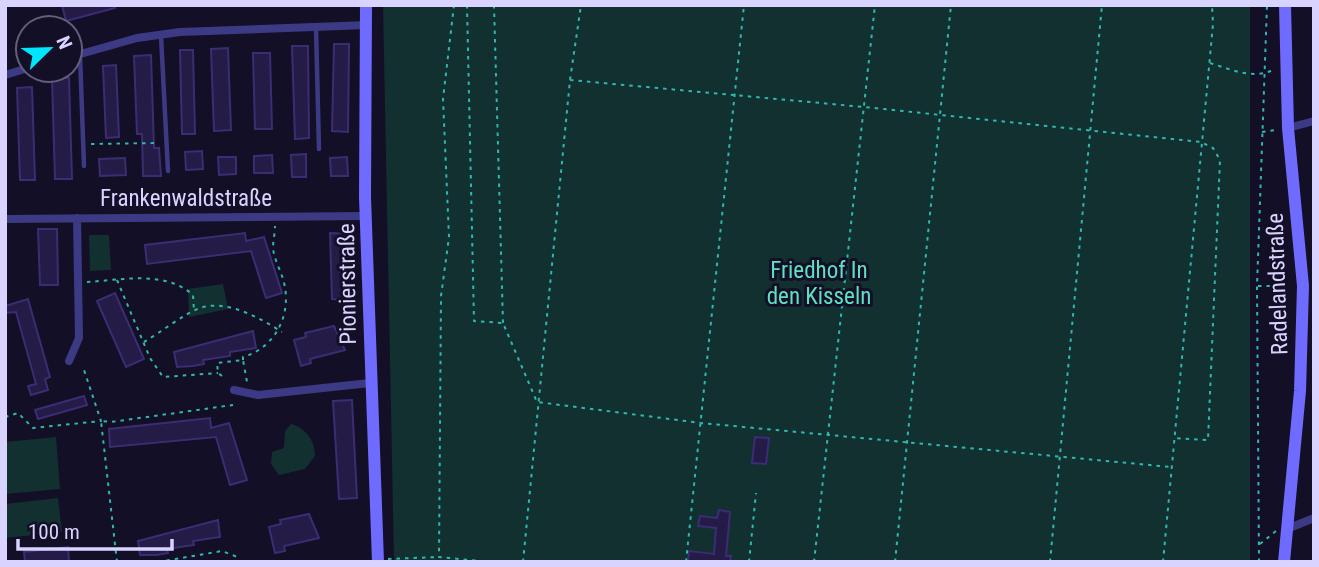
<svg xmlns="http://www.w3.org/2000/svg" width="1319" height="567" viewBox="0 0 1319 567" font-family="'Roboto Condensed',sans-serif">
  <rect width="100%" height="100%" fill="#130f26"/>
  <path fill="#12302f" d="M383,5H1250V562H394Z
    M89,235H109L111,270L90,271Z
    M223,284L228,309L189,317L188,289Z
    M291,424C306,428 315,441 315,456L305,469L279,475L271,464L272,452L284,448L285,431Z
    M56,437L60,489L5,494V442Z
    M58,498L62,532L5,538V504Z"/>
  <path fill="#241b47" stroke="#3b2d73" stroke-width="2" d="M62,5H115V8L66,21Z
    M334,44H349L348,132L332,131Z
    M292,46H308L309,138L295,139Z
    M228,48L231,130L214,131L211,49Z
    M180,50H193L195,134H182Z
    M253,53H270L272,129H255Z
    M151,55L154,148H159L161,176H143L142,134H137L134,56Z
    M116,65L119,137L106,138L103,66Z
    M52,78H69L72,179H55Z
    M32,87L35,180H20L17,88Z
    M202,151L203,169L186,170L185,152Z
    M306,154V177H292L291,155Z
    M272,155L273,173H254V156Z
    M218,157H236V174L219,175Z
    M347,157L348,176H331L330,158Z
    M125,158L126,175L100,176L99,159Z
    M38,229H57L58,285H40Z
    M245,233L246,241L264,237L282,293L266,298L251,251L147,264L145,245Z
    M330,233L348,234L349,300L332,299Z
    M115,293L144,359L126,367L97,301Z
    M28,299L50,377L45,379L48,390L31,395L28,386L36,384L16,312L5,313V306Z
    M334,326L345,350L310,359L311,363L301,366L294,340L306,337L305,333Z
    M253,331L256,348L230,352V356L203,360L204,364L193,366L177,367L174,352Z
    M84,396L87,405L38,419L35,410Z
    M352,400L357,498L339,499L333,401Z
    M210,418L211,428L229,423L247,480L230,485L216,437L110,447L109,429Z
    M755,437L769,438L766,464L752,463Z
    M719,510L730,512L726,556H731L730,562H688L689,551L714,554L716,528L698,526L700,516L717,518Z
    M309,514L319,538L284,546L285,551L275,553L269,527L281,524L280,520Z
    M218,520L220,537L193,541L194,545L167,549L168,553L157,555H140L138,541Z
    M68,547L69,562H25L24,552Z"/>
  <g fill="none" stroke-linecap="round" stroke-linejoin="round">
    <path stroke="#2fb8b0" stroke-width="2" stroke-dasharray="3.5 5" stroke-linecap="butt" d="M454,5L443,99L449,237L441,296L439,557L490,562
      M467,5L474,321L503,323L537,402L701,423L1171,467
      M494,5L503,323
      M1210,63C1232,70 1254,80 1275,69
      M570,80L864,107L1201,142L1213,148L1220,160L1208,440L1173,438
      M1262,132L1276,130
      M91,144L159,143
      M117,280L150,358L163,377L218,373
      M87,282C122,280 165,270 193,295L194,311
      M1258,286H1290
      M144,342C161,332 184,314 200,308C227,299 260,318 282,332
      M243,360V357C277,347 293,312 283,279C280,269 274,259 273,248C273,241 275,233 275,226
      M222,376L218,373L217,363L243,360L247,382
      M5,417L18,413L33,428L101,421L84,370
      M1260,544L1276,531
      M388,559L438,557
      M117,562L101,421L111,422L233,405
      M158,562L222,551L240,558
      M523,562L570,80L581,5
      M686,562L744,5
      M749,562L756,493
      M814,562L875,5
      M895,562L951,5
      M1050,562L1102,5
      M1163,562L1213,24L1212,5
      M1259,562L1257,286L1267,5"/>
    <path stroke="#3d3a85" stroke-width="4.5" d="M316,28L319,149
      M161,36L168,171
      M80,55L84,166"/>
    <path stroke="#3d3a85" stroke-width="8" d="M70,57L137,38L180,32L367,25
      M5,75L28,68
      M1288,128L1314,121
      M5,219L366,216
      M69,361L79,338L77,218
      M234,390L258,395L370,383
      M1287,529L1314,518"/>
    <path stroke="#6f6bff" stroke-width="12" d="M366,5L365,197L378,562
      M1284,562L1300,391L1303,286L1288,128L1285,5"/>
  </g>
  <g text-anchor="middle" stroke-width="6" stroke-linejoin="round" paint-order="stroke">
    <g font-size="23" fill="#d9d4ff" stroke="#130f26">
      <text x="186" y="206">Frankenwaldstraße</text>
      <text transform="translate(347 284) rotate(-91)" y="8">Pionierstraße</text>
      <text transform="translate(1277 284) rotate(-92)" y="8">Radelandstraße</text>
    </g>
    <g font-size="23" fill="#5fe0c0" stroke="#130f26">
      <text x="819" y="278">Friedhof In<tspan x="819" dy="26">den Kisseln</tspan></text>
    </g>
  </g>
  <rect width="1319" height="567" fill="none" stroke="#d9d4ff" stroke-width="14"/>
  <g transform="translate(49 49) rotate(67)"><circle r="33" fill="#130f26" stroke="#625e7d" stroke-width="2"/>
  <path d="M0-5L12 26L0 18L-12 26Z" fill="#00e5ff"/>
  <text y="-10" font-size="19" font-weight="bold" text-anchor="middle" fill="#d9d4ff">N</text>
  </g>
  <path d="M18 539v10h154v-10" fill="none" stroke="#d9d4ff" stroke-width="3.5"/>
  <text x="28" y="539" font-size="21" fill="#d9d4ff" stroke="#130f26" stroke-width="5" paint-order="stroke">100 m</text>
</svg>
